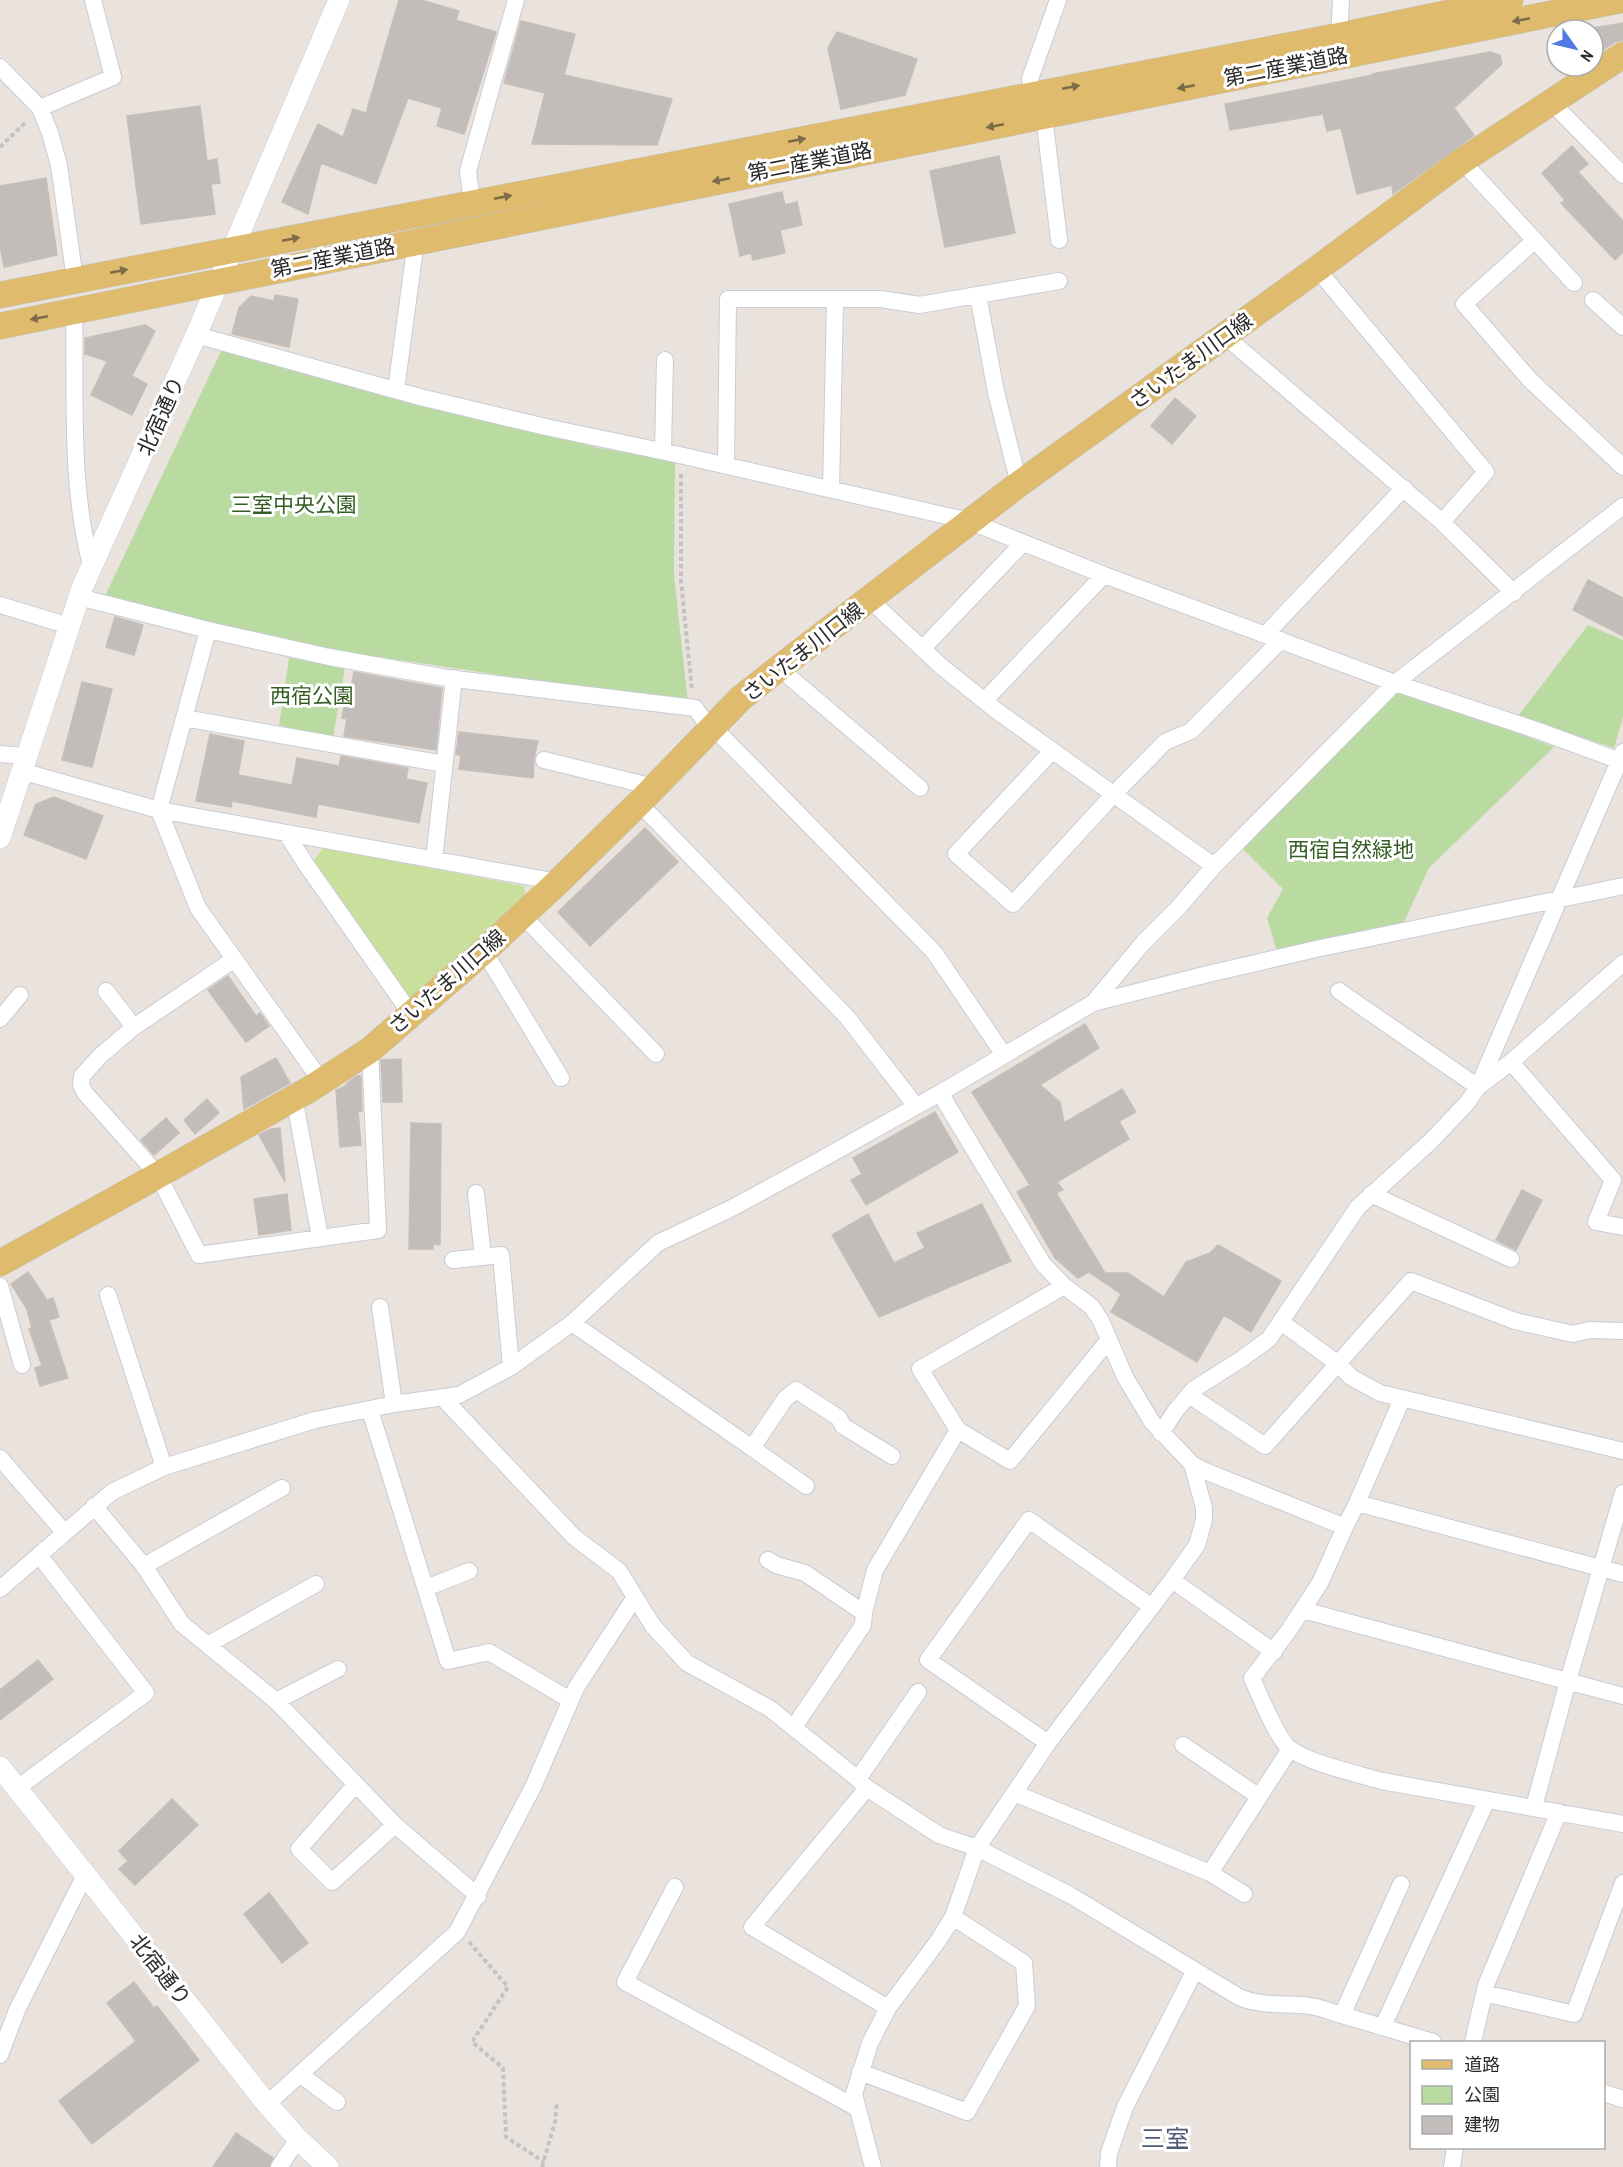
<svg xmlns="http://www.w3.org/2000/svg" width="1623" height="2167" viewBox="0 0 1623 2167" font-family="'Archivo Narrow','Noto Sans JP',sans-serif">
  <rect width="100%" height="100%" fill="#eae3dd"/>
  <path fill="#b9daa0" d="M222,349L599,448L675,460L674,575L688,703L338,651L109,599L105,596Z
    M1588,625L1623,640V717L1614,748L1518,716Z
    M289,658L345,667L333,738L279,725Z
    M1406,690L1554,747L1429,868L1403,924L1278,955L1267,918L1283,889L1242,848L1396,691Z"/>
  <path fill="#c9e09d" d="M323,848L524,886L527,901L417,1001L407,998L312,863Z"/>
  <path fill="#c2bdba" stroke="#c5bfb7" stroke-width="1.5" d="M399,0H421L459,11L456,20L496,32L464,134L437,126L442,108L408,98L376,184L321,163L308,214L282,202L318,124L343,137L353,109L366,113Z
    M521,21L575,34L564,75L672,99L657,145L532,144L545,93L504,83Z
    M1623,23V40L1615,42L1593,57V28Z
    M837,32L917,59L905,95L841,109L828,48Z
    M1490,52L1500,55L1502,64L1454,108L1474,135L1393,194L1392,185L1357,194L1341,128L1327,131L1323,114L1230,130L1225,104L1373,75L1372,74Z
    M200,106L207,161L217,159L220,183L211,184L215,214L141,224L127,116Z
    M1572,146L1588,164L1578,172L1623,221V252L1615,260L1561,203L1565,200L1542,173Z
    M999,156L1015,233L945,247L930,171Z
    M46,178L57,255L4,267L0,245V186Z
    M782,192L785,205L797,202L802,225L780,230L785,253L753,260L751,253L740,256L729,204Z
    M275,295L298,299L289,347L232,334L239,308L251,296L274,301Z
    M145,325L155,331L132,376L147,384L132,415L91,395L107,361L85,354V338Z
    M1175,398L1196,416L1172,444L1151,426Z
    M1588,580L1623,598V636L1573,610Z
    M115,617L143,625L134,655L106,647Z
    M354,672L442,688L436,750L344,736L347,719L342,718L347,692L350,693Z
    M82,682L112,689L92,767L62,760Z
    M459,732L538,741L534,758L533,778L459,769L461,756L456,754Z
    M210,734L244,741L238,775L292,785L297,758L339,766L341,756L408,768L406,779L427,783L419,823L318,804L316,817L232,801L231,807L196,801Z
    M54,797L103,816L86,859L24,835L36,804Z
    M645,828L678,862L590,946L558,912Z
    M228,976L256,1016L260,1013L269,1026L246,1042L208,990Z
    M1085,1024L1099,1048L1040,1085L1060,1102L1064,1123L1122,1089L1136,1112L1119,1121L1129,1139L1057,1182L1063,1190L1056,1193L1105,1273H1128L1164,1297L1186,1262L1210,1253L1218,1245L1281,1281L1251,1332L1224,1315L1197,1362L1111,1312L1121,1294L1089,1272L1078,1278L1055,1258L1017,1192L1030,1185L972,1092Z
    M276,1058L290,1083L244,1109L241,1077Z
    M401,1059L402,1102H383L381,1060Z
    M357,1076H361L362,1111H358L361,1145L340,1147L336,1090L346,1086V1084Z
    M207,1099L219,1113L195,1134L184,1120Z
    M935,1112L958,1152L866,1205L851,1180L862,1174L853,1158Z
    M166,1118L179,1133L154,1155L141,1140Z
    M411,1123L441,1124L440,1245L433,1244V1249H409Z
    M280,1128L285,1182L259,1135L271,1129Z
    M1522,1190L1542,1200L1516,1250L1496,1240Z
    M287,1194L291,1230L259,1235L254,1199Z
    M982,1204L1011,1261L879,1317L832,1235L868,1214L894,1263L925,1248L917,1233Z
    M28,1272L47,1300L53,1298L59,1317L49,1320L68,1378L40,1386L35,1368L42,1366L29,1329L32,1328L27,1309L11,1284Z
    M38,1660L53,1679L0,1720V1690Z
    M172,1799L198,1825L135,1885L119,1869L128,1861L119,1851Z
    M269,1893L308,1943L282,1963L244,1914Z
    M134,1982L154,2008L157,2006L199,2060L92,2144L59,2101L136,2041L107,2003Z
    M236,2133L273,2158L269,2167H213Z"/>
  <g fill="none" stroke-linecap="round" stroke-linejoin="round">
    <g stroke="#c9ccd5" stroke-width="18">
      <path id="minor" d="M1339,36L1341,0
        M0,67L40,108L50,133L59,165L75,280
        M1033,94L1030,79L1058,0
        M1551,102L1623,175
        M40,108L113,77L93,0
        M1044,116L1059,240
        M1462,161L1574,283
        M472,203L468,171L516,0
        M1534,241L1464,304L1530,380L1623,467
        M1317,269L1486,472L1442,522
        M978,295L996,392L1019,484
        M1593,300L1623,327
        M74,311C76,397 69,485 92,569
        M196,335L420,397L546,427L675,454L969,521L1104,575L1395,683L1539,731L1623,762
        M1225,336L1442,522L1514,593
        M396,390L416,241
        M663,451L665,360
        M726,465L728,299H881L919,305L1059,281
        M831,489L835,301
        M79,597L208,630L329,657L447,678L695,708L711,729
        M870,600L942,667L997,711L1214,866
        M0,605L69,626
        M208,630L159,810L198,908L322,1082
        M1266,634L1404,488
        M923,648L1023,543
        M779,668L920,788
        M985,700L1104,575
        M184,718L444,764
        M713,727L934,952L1004,1055
        M1052,751L956,854L1013,904L1113,795L1165,742L1191,731L1281,640
        M0,754L26,756
        M544,760L654,787
        M21,771L159,810L558,882
        M639,803L847,1017L916,1106
        M286,833L305,863L411,1014
        M434,860L454,678
        M522,915L656,1054
        M484,951L561,1078
        M233,960L134,1027L100,1056L82,1076L81,1085L85,1093L158,1175L199,1255L378,1230L370,1050
        M106,991L134,1027
        M1339,991L1478,1087L1623,752
        M1093,1003L1208,974L1316,949L1623,886
        M0,1019L20,995
        M1511,1062L1613,1180L1596,1222L1623,1227
        M940,1093L1043,1264L1064,1286L1092,1307L1101,1321L1125,1377L1152,1422L1192,1464L1205,1471L1345,1527
        M294,1097L320,1237
        M476,1193L483,1257
        M1371,1194L1511,1259
        M453,1260L501,1255L511,1367
        M0,1286L22,1365
        M1064,1286L920,1369L958,1430L1010,1461L1108,1341
        M108,1295L164,1467
        M380,1307L394,1404
        M1281,1322L1337,1363L1351,1377L1380,1393L1623,1451
        M572,1323L752,1448L785,1399L796,1390L839,1418L843,1426L892,1456
        M1189,1395L1265,1446L1411,1281L1515,1321L1573,1334L1589,1330L1623,1331
        M442,1397L574,1537L619,1571L653,1626L687,1663L769,1708L858,1779L867,1788L939,1835L977,1848L1070,1895L1239,1997C1262,2007 1286,2003 1310,2006C1320,2007 1331,2012 1342,2015
        M1402,1399L1357,1503L1345,1527L1320,1583L1287,1633L1252,1678C1259,1694 1277,1738 1289,1748C1308,1763 1358,1774 1382,1781L1623,1824
        M370,1410L448,1661L489,1652L570,1700
        M1161,1433L1176,1410L1194,1389L1240,1360L1269,1339L1358,1207L1431,1141L1467,1103L1478,1087L1511,1062L1623,963
        M752,1448L806,1486
        M0,1458L64,1532
        M1357,1503L1623,1574
        M94,1506L144,1566L182,1624L276,1701L395,1825L478,1896
        M768,1560L776,1565L805,1573L864,1613
        M144,1566L282,1488
        M1172,1580L1274,1652
        M426,1588L469,1571
        M0,1589L112,1492L164,1467L315,1420L394,1404L459,1395L511,1367L572,1323L658,1243L730,1209L813,1164L940,1093L1093,1003L1143,943L1178,908L1214,866L1395,683L1623,506
        M1303,1610L1623,1696
        M209,1644L316,1584
        M276,1701L338,1669
        M794,1727L863,1625L864,1613L875,1570L958,1430
        M1048,1743L928,1660L1029,1520L1152,1607
        M1183,1745L1258,1796
        M858,1779L918,1692
        M356,1784L299,1849L332,1882L395,1825
        M867,1788L752,1927L888,2008
        M16,1789L146,1693L39,1555
        M1014,1793L1210,1873L1244,1894
        M1534,1807L1568,1681L1623,1493
        M1210,1873L1290,1749
        M1401,1884L1342,2015L1433,2042
        M675,1887L625,1982L857,2108
        M1484,1993L1574,2014L1623,1883
        M1383,2026L1487,1800
        M1473,2042L1486,1985L1559,1812
        M0,2055L17,2010L85,1875
        M860,2072L967,2112L1027,2006L1024,1963L953,1917
        M301,2075L337,2102
        M1604,2093L1623,2099
        M267,2104L457,1932L533,1787L576,1688L635,1597
        M279,2167L298,2139
        M873,2167L854,2094L870,2043L888,2008L938,1941L953,1917L977,1848L1048,1743L1172,1580L1197,1545L1204,1520V1508L1192,1464
        M1108,2167L1109,2153L1125,2107L1194,1972
        M1452,2167L1455,2148"/>
    </g>
    <g stroke="#c9ccd5" stroke-width="22">
      <path id="tertiary" d="M0,838L82,588L196,335L339,0
        M0,1767L267,2104L298,2139L328,2167"/>
    </g>
    <g stroke="#c3c3c3" stroke-width="27">
      <path id="primary" d="M0,295L1339,36L1510,0
        M0,326L1620,0
        M0,1263L132,1190L310,1089L370,1050L484,951L558,882L639,803L741,698L779,668L1019,484L1317,269L1462,161L1623,55"/>
    </g>
    <path stroke="#c3c3c3" stroke-width="4" stroke-dasharray="4.5 3" stroke-linecap="butt" d="M0,147L27,121
      M681,474V581L692,691
      M469,1942L508,1987L472,2042L503,2068L506,2137L544,2162
      M542,2167L555,2122L557,2102"/>
    <use href="#minor" stroke="#fff" stroke-width="16"/>
    <use href="#tertiary" stroke="#fff" stroke-width="21"/>
    <use href="#primary" stroke="#dfbb6d" stroke-width="26"/>
  </g>
  <defs><path id="oneway-solid" d="M-6-.8H1V-3.2L6.5 0L1 3.2V.8H-6Z" transform="scale(1.5)"/></defs>
  <g fill="#7b6b48">
    <use href="#oneway-solid" transform="translate(1521 20) rotate(169)"/>
    <use href="#oneway-solid" transform="translate(1071 87) rotate(-11)"/>
    <use href="#oneway-solid" transform="translate(1186 87) rotate(169)"/>
    <use href="#oneway-solid" transform="translate(995 126) rotate(169)"/>
    <use href="#oneway-solid" transform="translate(797 140) rotate(-11)"/>
    <use href="#oneway-solid" transform="translate(721 180) rotate(169)"/>
    <use href="#oneway-solid" transform="translate(503 197) rotate(-11)"/>
    <use href="#oneway-solid" transform="translate(291 239) rotate(-11)"/>
    <use href="#oneway-solid" transform="translate(119 271) rotate(-11)"/>
    <use href="#oneway-solid" transform="translate(39 318) rotate(169)"/>
  </g>
  <g text-anchor="middle" stroke-width="6" stroke-linejoin="round" paint-order="stroke">
    <g font-size="21" fill="#2a2a2a" stroke="#fff">
      <text transform="translate(1286 67) rotate(-11)" y="7">第二産業道路</text>
      <text transform="translate(810 162) rotate(-11)" y="7">第二産業道路</text>
      <text transform="translate(333 258) rotate(-11)" y="7">第二産業道路</text>
      <text transform="translate(1191 361) rotate(-36)" y="7">さいたま川口線</text>
      <text transform="translate(161 416) rotate(-66)" y="7">北宿通り</text>
      <text transform="translate(803 652) rotate(-38)" y="7">さいたま川口線</text>
      <text transform="translate(447 982) rotate(-41)" y="7">さいたま川口線</text>
      <text transform="translate(160 1970) rotate(52)" y="7">北宿通り</text>
    </g>
    <g font-size="21" fill="#345d23" stroke="#fff">
      <text x="294" y="512">三室中央公園</text>
      <text x="312" y="703">西宿公園</text>
      <text x="1351" y="857">西宿自然緑地</text>
    </g>
    <g font-size="24" fill="#505974" stroke="#fff">
      <text x="1165" y="2147">三室</text>
    </g>
  </g>
  <rect x="1410" y="2041" width="195" height="108" fill="#ffffff" stroke="#aaaaaa" stroke-width="1.5"/>
  <rect x="1422" y="2060" width="30" height="9" fill="#dfbb6d" stroke="#aaaaaa" stroke-width="1.5"/>
  <text x="1464" y="2071" font-size="18" fill="#2a2a2a">道路</text>
  <rect x="1422" y="2086" width="30" height="18" fill="#b9daa0" stroke="#aaaaaa" stroke-width="1.5"/>
  <text x="1464" y="2101" font-size="18" fill="#2a2a2a">公園</text>
  <rect x="1422" y="2116" width="30" height="18" fill="#c2bdba" stroke="#aaaaaa" stroke-width="1.5"/>
  <text x="1464" y="2131" font-size="18" fill="#2a2a2a">建物</text>
  <g transform="translate(1575 48) rotate(124)"><circle r="28" fill="#ffffff" stroke="#aaaaaa" stroke-width="1.5"/>
  <path d="M0-4.5L10 22L0 15L-10 22Z" fill="#5178e3"/>
  <text y="-9" font-size="16" font-weight="bold" text-anchor="middle" fill="#2a2a2a">N</text>
  </g>
</svg>
